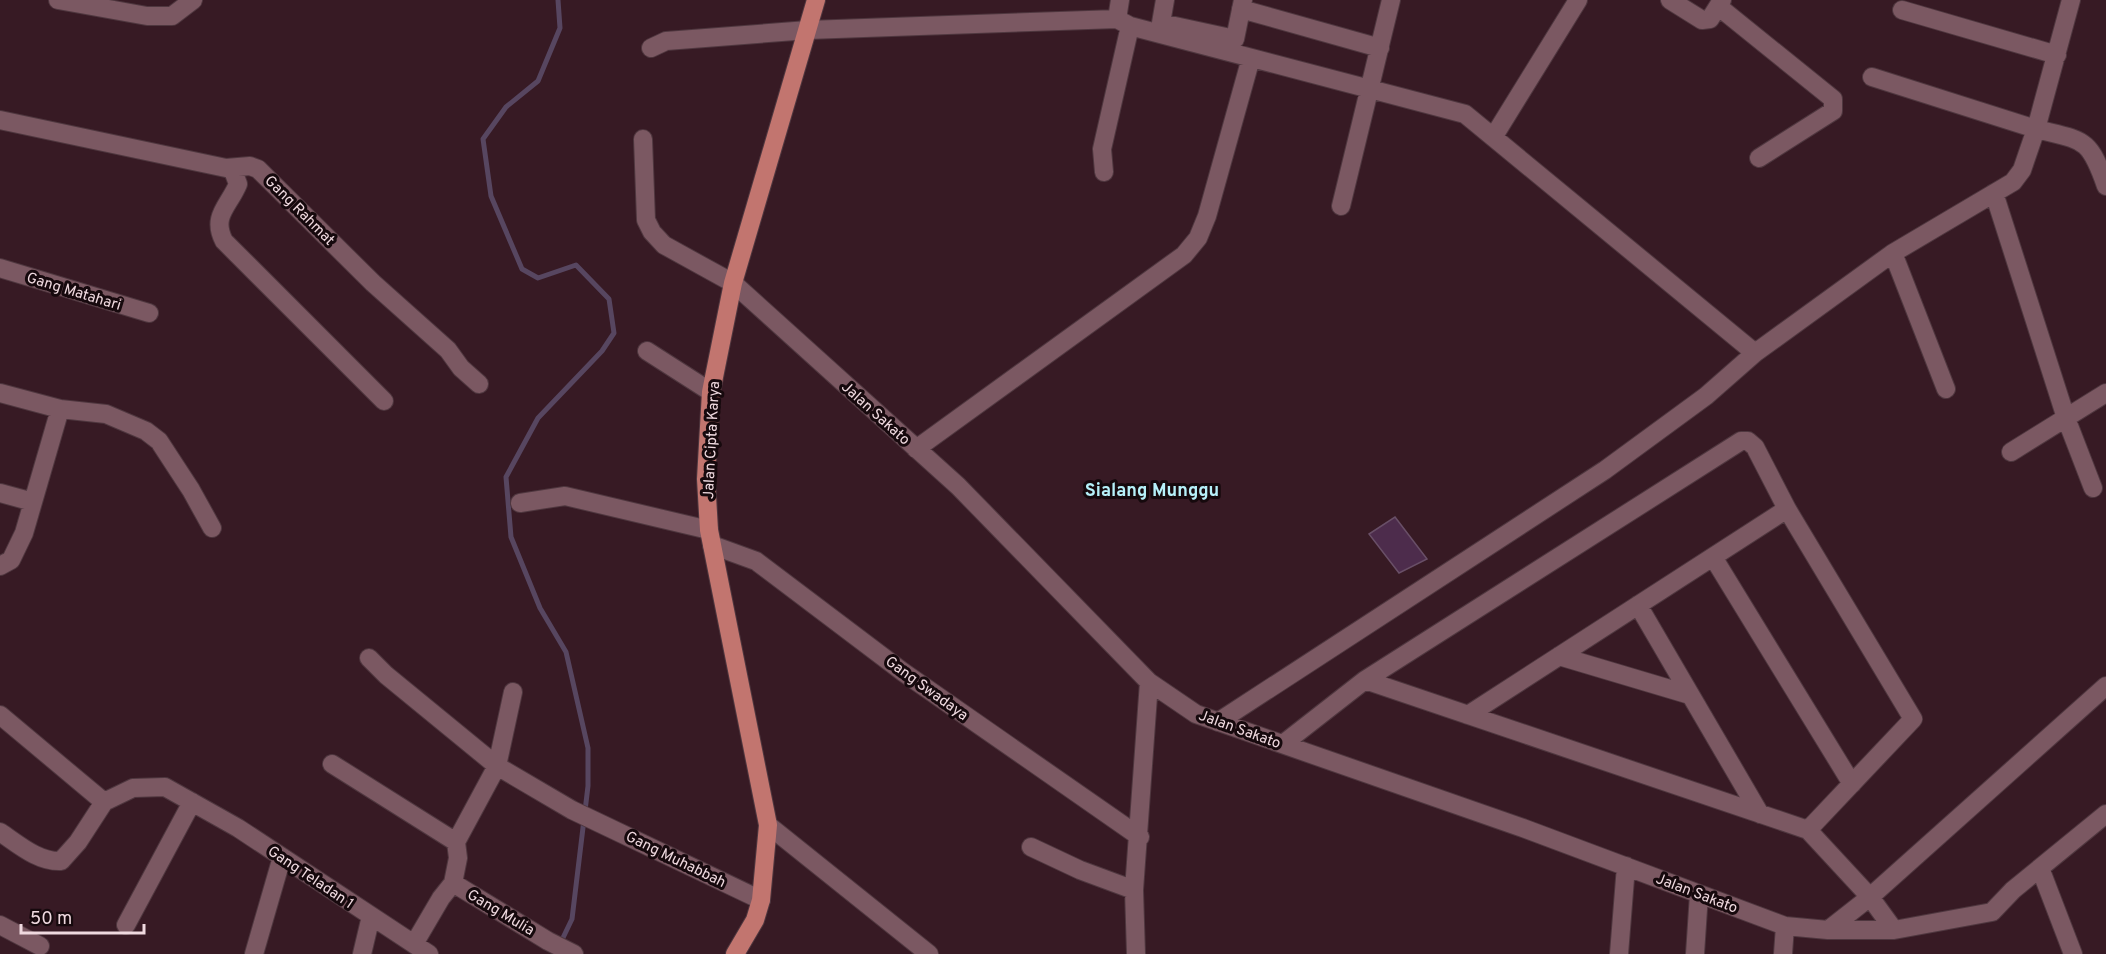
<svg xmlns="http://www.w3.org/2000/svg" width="2106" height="954" viewBox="0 0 2106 954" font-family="Overpass,sans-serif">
  <rect width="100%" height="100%" fill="#371a24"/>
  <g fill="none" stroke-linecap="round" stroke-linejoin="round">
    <path stroke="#574660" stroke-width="5" d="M558,0L560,28L538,81L506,107L483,139L491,196L522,269L538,278L576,265L609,299L614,333L602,351L538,418L506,477L511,537L540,608L566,652L588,748V786L572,919L560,944"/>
  </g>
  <path fill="#4d2c4c" stroke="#694f67" stroke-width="1.5" d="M1395,517L1427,559L1399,573L1369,534Z"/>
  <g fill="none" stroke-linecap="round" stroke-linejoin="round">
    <g stroke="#4f373f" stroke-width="20">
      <path id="minor" d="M58,0L147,16H172L193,0
        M1165,0L1161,23L1235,39L1243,0
        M1670,0L1702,20L1710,19L1722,0
        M1719,7L1833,99V111L1759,158
        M1241,9L1380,48
        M1902,10L2057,55
        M1117,19L1120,0
        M651,48L666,41L808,30L1117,19L1130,26L1465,114L1755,353L1893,253L2013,182L2022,170L2036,129C2084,141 2089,137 2106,186
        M1872,77L2036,129L2071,0
        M0,120L226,168L250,166L258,169L373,283L448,350L461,368L479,384
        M1494,136L1578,0
        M643,139L646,220L652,232L664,245L733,283L958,486L1149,682L1196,714L1523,828L1785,926L1783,954
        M232,168L238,184C229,206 211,216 224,241L384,401
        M1104,172L1102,149L1130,26
        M1994,193L2066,418L2093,488
        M1341,206L1391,0
        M1893,253L1946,389
        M0,268L149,313
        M647,351L711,392
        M0,393L60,409L24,533L11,560L0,566
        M60,409L106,414L146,431L159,441L191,490L212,528
        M916,449L1184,255L1198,238L1207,216L1251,58
        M2011,452L2106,393
        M0,493L33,502
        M520,503L565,496L709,530
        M712,545L756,561L903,672L1140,837
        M1713,557L1852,784
        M1638,605L1760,814
        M1559,656L1690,695
        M369,658L386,675L497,766L572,810L761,900
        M1365,680L1808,830L1870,897L1894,930
        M0,715L104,802
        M1468,715L1787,509
        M1218,722L1605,470L1706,396L1755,353
        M1283,744L1365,680L1741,441H1748L1755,447L1787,509L1913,719L1808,830
        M332,764L456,842L458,858L453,883L441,898L414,944
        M768,825L929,954
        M0,832C18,844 38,862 61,861L78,842L104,802L133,788L165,787L238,828L429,954
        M456,842L497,766L513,692
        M1031,847L1080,870L1134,890
        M2040,868L2073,954
        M453,883L548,941L574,954
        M0,925L40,946
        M126,925L192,802
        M1785,926L1828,930L1870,897L2106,686
        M1828,930H1894L1992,912L2013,890L2106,814
        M254,954L282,857
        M362,954L371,916
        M1136,954L1134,890L1149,682
        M1619,954L1626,866
        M1695,954L1699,894"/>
    </g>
    <g stroke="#4f373f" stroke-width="20">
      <path id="major" d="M735,954L755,920L761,900L768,825L709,530L706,479L711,392L733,283L816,0"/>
    </g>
    <use href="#minor" stroke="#7b5862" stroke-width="18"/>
    <use href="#major" stroke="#c2756f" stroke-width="18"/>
  </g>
  <g text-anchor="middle" stroke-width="6" stroke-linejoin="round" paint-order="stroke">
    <g font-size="15" fill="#efd9df" stroke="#16090d">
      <text transform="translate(300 210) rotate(45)" y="5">Gang Rahmat</text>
      <text transform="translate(74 291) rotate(17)" y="5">Gang Matahari</text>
      <text transform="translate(876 413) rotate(42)" y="5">Jalan Sakato</text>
      <text transform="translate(711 440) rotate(-87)" y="5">Jalan Cipta Karya</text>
      <text transform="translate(927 688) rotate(36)" y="5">Gang Swadaya</text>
      <text transform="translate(1240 729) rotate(20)" y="5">Jalan Sakato</text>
      <text transform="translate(676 859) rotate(26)" y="5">Gang Muhabbah</text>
      <text transform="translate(311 877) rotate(34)" y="5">Gang Teladan 1</text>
      <text transform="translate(1697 893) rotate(21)" y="5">Jalan Sakato</text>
      <text transform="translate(501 912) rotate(31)" y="5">Gang Mulia</text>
    </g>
    <g font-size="18" font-weight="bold" fill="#b6f0f9" stroke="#16090d">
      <text x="1152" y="496">Sialang Munggu</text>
    </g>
  </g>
  <path d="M21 924v9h123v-9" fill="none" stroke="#efd9df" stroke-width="3"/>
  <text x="30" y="924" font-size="18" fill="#efd9df" stroke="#16090d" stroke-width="4.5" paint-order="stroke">50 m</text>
</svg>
